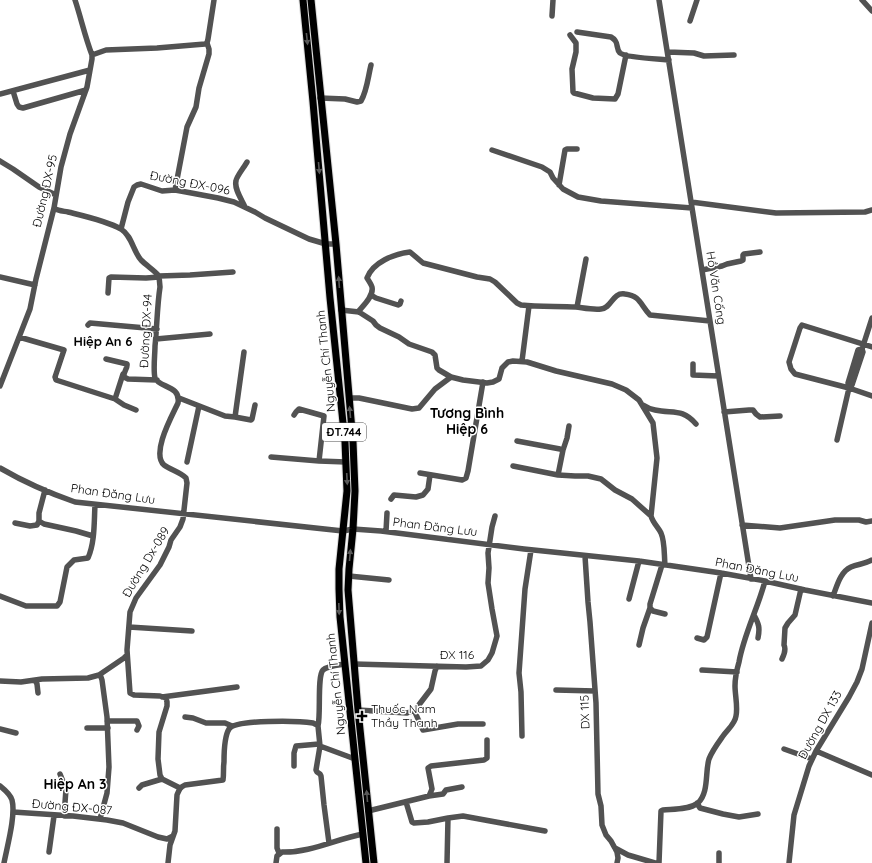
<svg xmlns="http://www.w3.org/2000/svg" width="872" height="863" viewBox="0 0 872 863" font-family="Quicksand,sans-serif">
  <rect width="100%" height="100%" fill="#fff"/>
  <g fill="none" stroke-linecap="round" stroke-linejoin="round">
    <g stroke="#dbdbdb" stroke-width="9">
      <path id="major" d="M303,0L313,102L330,298L345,442L347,491L339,569V589L340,617L366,863
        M311,0L336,244L353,442L355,491L353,529L349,569L348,590L358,710L374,863"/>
    </g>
    <path stroke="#525252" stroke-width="5.5" d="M659,0L751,579
      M862,0L872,11
      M552,16L553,0
      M690,21L697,0
      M577,32L611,37C620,42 615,48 620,53C626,58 659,59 669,60
      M570,35L576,43V52L572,69L573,92L574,93L593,98L615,99L618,94L626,55
      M668,52L694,53L704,56L734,55
      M92,55L106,50L157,48L205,44L207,43L208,39L214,0
      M13,91L17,104L19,107L23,108L86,90
      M0,94L90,70
      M320,98L345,99L357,102L361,101C367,91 368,77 371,65
      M492,150L542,167L550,172L553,178L563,189L578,197L601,201L692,208
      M0,161L13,169L39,187L56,195
      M559,185L565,150L567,149H577
      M175,190L187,127L196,107L199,88L209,54V49L207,43
      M691,202L776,213L865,212L872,210
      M245,207C242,200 234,189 236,181C236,177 245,166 247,162
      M54,208C58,211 63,211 68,212C84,216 107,221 121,229C132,236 133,251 141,260C147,266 154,270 159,276L160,287C157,307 157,327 155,346C155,354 153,370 155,378C159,388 181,385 178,403C172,416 151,453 164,465C171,470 180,472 186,478L187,483L183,519L180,527L171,540L169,547L160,565L136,598L130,612L127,650L130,693L134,695L160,696L166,698L167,702V706L159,732L158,759L160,775L162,779L180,788
      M121,229L128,202L134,187L137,185L141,184L162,191L175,190L186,192L218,198L234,202L255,212L265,218L309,239L326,244H336
      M702,270L722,266L727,264L741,261L743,260V255L744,254L760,252
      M159,276L190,275L233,272
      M0,277L35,285
      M108,293L109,278L111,277L146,278L159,277
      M371,295L376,298L398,305L400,304L401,301
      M577,307L586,259
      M341,310L359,312L373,321L376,325L380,328L399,337L409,344L432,352L435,355L437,368L439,370L451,377L463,380L487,383L493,382L499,379L502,368L508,362L513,361L527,362L556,371L612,384L626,390L639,400L653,423L657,458L651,516
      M358,312C363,306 374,296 372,287C371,284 369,281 367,278C373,262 394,254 410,252L423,263L477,277L490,279L495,282L517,303L521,305C539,307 558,306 576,307C584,308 593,310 601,309C612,308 612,292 625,294C641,296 640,305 650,315L710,321
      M88,325L90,323L157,329
      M19,337L64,350L55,377L56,380L115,399
      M156,339L210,334
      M872,347L802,325L800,328L789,362L791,369L795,374L849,388L872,396
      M106,359L127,364C128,368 123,372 124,377L128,379L157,380
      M522,361L529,306
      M693,364V375L718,376
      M123,374L115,399L124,405L136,410
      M0,386L30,309L36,279L54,208L61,167L70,134L87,87L92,59V55C85,37 81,18 75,0
      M850,386L848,383L858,350L862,349
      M179,398L225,416L235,417L244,352
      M349,398H359L412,409L419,408L435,389L451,377
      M643,405C646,407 650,409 655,410C673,414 682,408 696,424
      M724,412L749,410H753L756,414L760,417L780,416
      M294,415L296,412L299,409L324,416L319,461
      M235,417L251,420L252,419L255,405
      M837,440L849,388L850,386L852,385L863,352L862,349L872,318
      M517,441L560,449L563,450L558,475
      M563,450L567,438L569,426
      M271,457L319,461L346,462
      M187,462L199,406
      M513,466L558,475L575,476H588L601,479L615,490L632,499L651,516C653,523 658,527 661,533C665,542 664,555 665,565
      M0,468C24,482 49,493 75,502L343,531L353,529L381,531L524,549L639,561L721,573L765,581L805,590L872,603
      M420,473L462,480L466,478L468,471L483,382
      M391,499L394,495L416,497L423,495L428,489L430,475
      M39,521L44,524L76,531L93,536
      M15,523L30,526L37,525L39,521V513L45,490
      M742,525L780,528L835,520H859L866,522L872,521
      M386,531L387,513
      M585,556L588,602L590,622L596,703L598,794L601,806L602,825L606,835L611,841L617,852L618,858L617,863
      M349,576L389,580
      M0,596L26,606H57L60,602L67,567L74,560L88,558C95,542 94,522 95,505
      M833,596C837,586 840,572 851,567C858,564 865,564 872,560
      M629,599L639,561
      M650,608L653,611L665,614
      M754,615C759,624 760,628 758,638
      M129,627L192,631
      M697,638L704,640L707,637L721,573
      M639,645L643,628L650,608V604L662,565
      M782,659C784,655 786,649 784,645L785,628L788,623L795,615L801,589
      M354,664L466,667L481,666L488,660L492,653L497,636L492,609L488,583L489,568L488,553L492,527L495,516
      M702,670L737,672
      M99,675L101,677L102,680L107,717L109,767L107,793L100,819
      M35,680L37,684L38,693
      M0,681L21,682L42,679L88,678L99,675L124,658L127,655
      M556,690L595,691
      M162,697L237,687
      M358,710L407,713L415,710L431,689L435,671L437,666
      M414,710L422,728L423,730L458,724H483
      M185,717L193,718L206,723H225L232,726
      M107,721H137L139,726L137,730
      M318,726C321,715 317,676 323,670C327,666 339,665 345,664
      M87,728H108
      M0,729L16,733
      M522,736L521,692L519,673L525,589L531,550
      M320,746L316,770L317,772L320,774L321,776L324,805L329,843
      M784,749L812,759
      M816,751L872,775
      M294,766V753L296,746L319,744
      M60,774L66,789L64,816
      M0,786C5,790 10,794 12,800C16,815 7,847 4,863
      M139,788L142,785L162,779
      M429,796L443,794L446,790L462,787
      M406,802L412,822L414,823L428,822L448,818L463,816L545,831
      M697,803L700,808L723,814L739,817L758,814
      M368,811L429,796L432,789L428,768L431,766L484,760L487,758V740
      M13,812L73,816L107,820L123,823L158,837L167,839L173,836
      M277,829V848L279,853
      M615,848L628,855L655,863
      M49,852L54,816
      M168,863L170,845L175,831L177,795C179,790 180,787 185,785L223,780C224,774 223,768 224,762C224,753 224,737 229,729C235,719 300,721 313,723L317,725L318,726L320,746L355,759
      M276,863L277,856L282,852C310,853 336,839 363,834
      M447,863L448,818
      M659,863L661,811L663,810C673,809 689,810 698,803C709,793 705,772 709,759C712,751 718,743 723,736C728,729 735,724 736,716C738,707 735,695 735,686C735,678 737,669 739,662C744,634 758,608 765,581
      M719,863V853
      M789,863L794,815L809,766L816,751L849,697L857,682L862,669L872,623"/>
    <use href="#major" stroke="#000" stroke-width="7"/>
  </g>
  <defs><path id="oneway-solid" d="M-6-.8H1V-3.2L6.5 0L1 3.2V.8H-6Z"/></defs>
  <g fill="#595959">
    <use href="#oneway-solid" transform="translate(307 39) rotate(84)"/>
    <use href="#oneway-solid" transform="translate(319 168) rotate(85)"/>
    <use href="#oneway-solid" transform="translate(339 282) rotate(-94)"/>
    <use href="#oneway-solid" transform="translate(350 412) rotate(-95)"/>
    <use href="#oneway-solid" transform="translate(347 479) rotate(87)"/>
    <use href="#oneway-solid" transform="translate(350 555) rotate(-85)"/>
    <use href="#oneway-solid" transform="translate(339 609) rotate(88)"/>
    <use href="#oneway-solid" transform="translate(367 796) rotate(-95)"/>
  </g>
  <path fill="#000" stroke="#fff" stroke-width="1.5" d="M360 710h4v4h4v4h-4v4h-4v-4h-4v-4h4z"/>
  <g text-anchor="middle" stroke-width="3" stroke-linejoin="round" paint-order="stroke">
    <rect fill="#fff" stroke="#4c4c4c" stroke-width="1" x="322" y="423" width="44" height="18" rx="3"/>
    <g font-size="11" font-weight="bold" fill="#000">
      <text x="344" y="436">ĐT.744</text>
    </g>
    <g font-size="12" fill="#000" stroke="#fff">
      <text transform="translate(190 183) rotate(11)" y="4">Đường ĐX-096</text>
      <text transform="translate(45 191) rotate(-77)" y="4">Đường ĐX-95</text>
      <text transform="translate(716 288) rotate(81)" y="4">Hồ Văn Cống</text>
      <text transform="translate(146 331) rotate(-87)" y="4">Đường ĐX-94</text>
      <text transform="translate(326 361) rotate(-96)" y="4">Nguyễn Chí Thanh</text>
      <text transform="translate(113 494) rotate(8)" y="4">Phan Đăng Lưu</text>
      <text transform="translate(435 527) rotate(7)" y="4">Phan Đăng Lưu</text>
      <text transform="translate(146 562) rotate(-59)" y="4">Đường Dx-089</text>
      <text transform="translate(757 570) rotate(11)" y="4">Phan Đăng Lưu</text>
      <text x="457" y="659">ĐX 116</text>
      <text transform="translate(336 684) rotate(-96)" y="4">Nguyễn Chí Thanh</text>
      <text transform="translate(585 712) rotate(-92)" y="4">DX 115</text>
      <text transform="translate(820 725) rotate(-61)" y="4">Đường DX 133</text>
      <text transform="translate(72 807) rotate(5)" y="4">Đường ĐX-087</text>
    </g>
    <g font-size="12" fill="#000" stroke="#fff" text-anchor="start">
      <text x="371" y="713">Thuốc Nam<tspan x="371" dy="14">Thầy Thanh</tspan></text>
    </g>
    <g font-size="13" font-weight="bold" fill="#000" stroke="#fff">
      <text x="103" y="346">Hiệp An 6</text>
    </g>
    <g font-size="14" font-weight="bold" fill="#000" stroke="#fff">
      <text x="467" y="418">Tương Bình<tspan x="467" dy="16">Hiệp 6</tspan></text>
      <text x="75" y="789">Hiệp An 3</text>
    </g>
  </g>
</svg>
